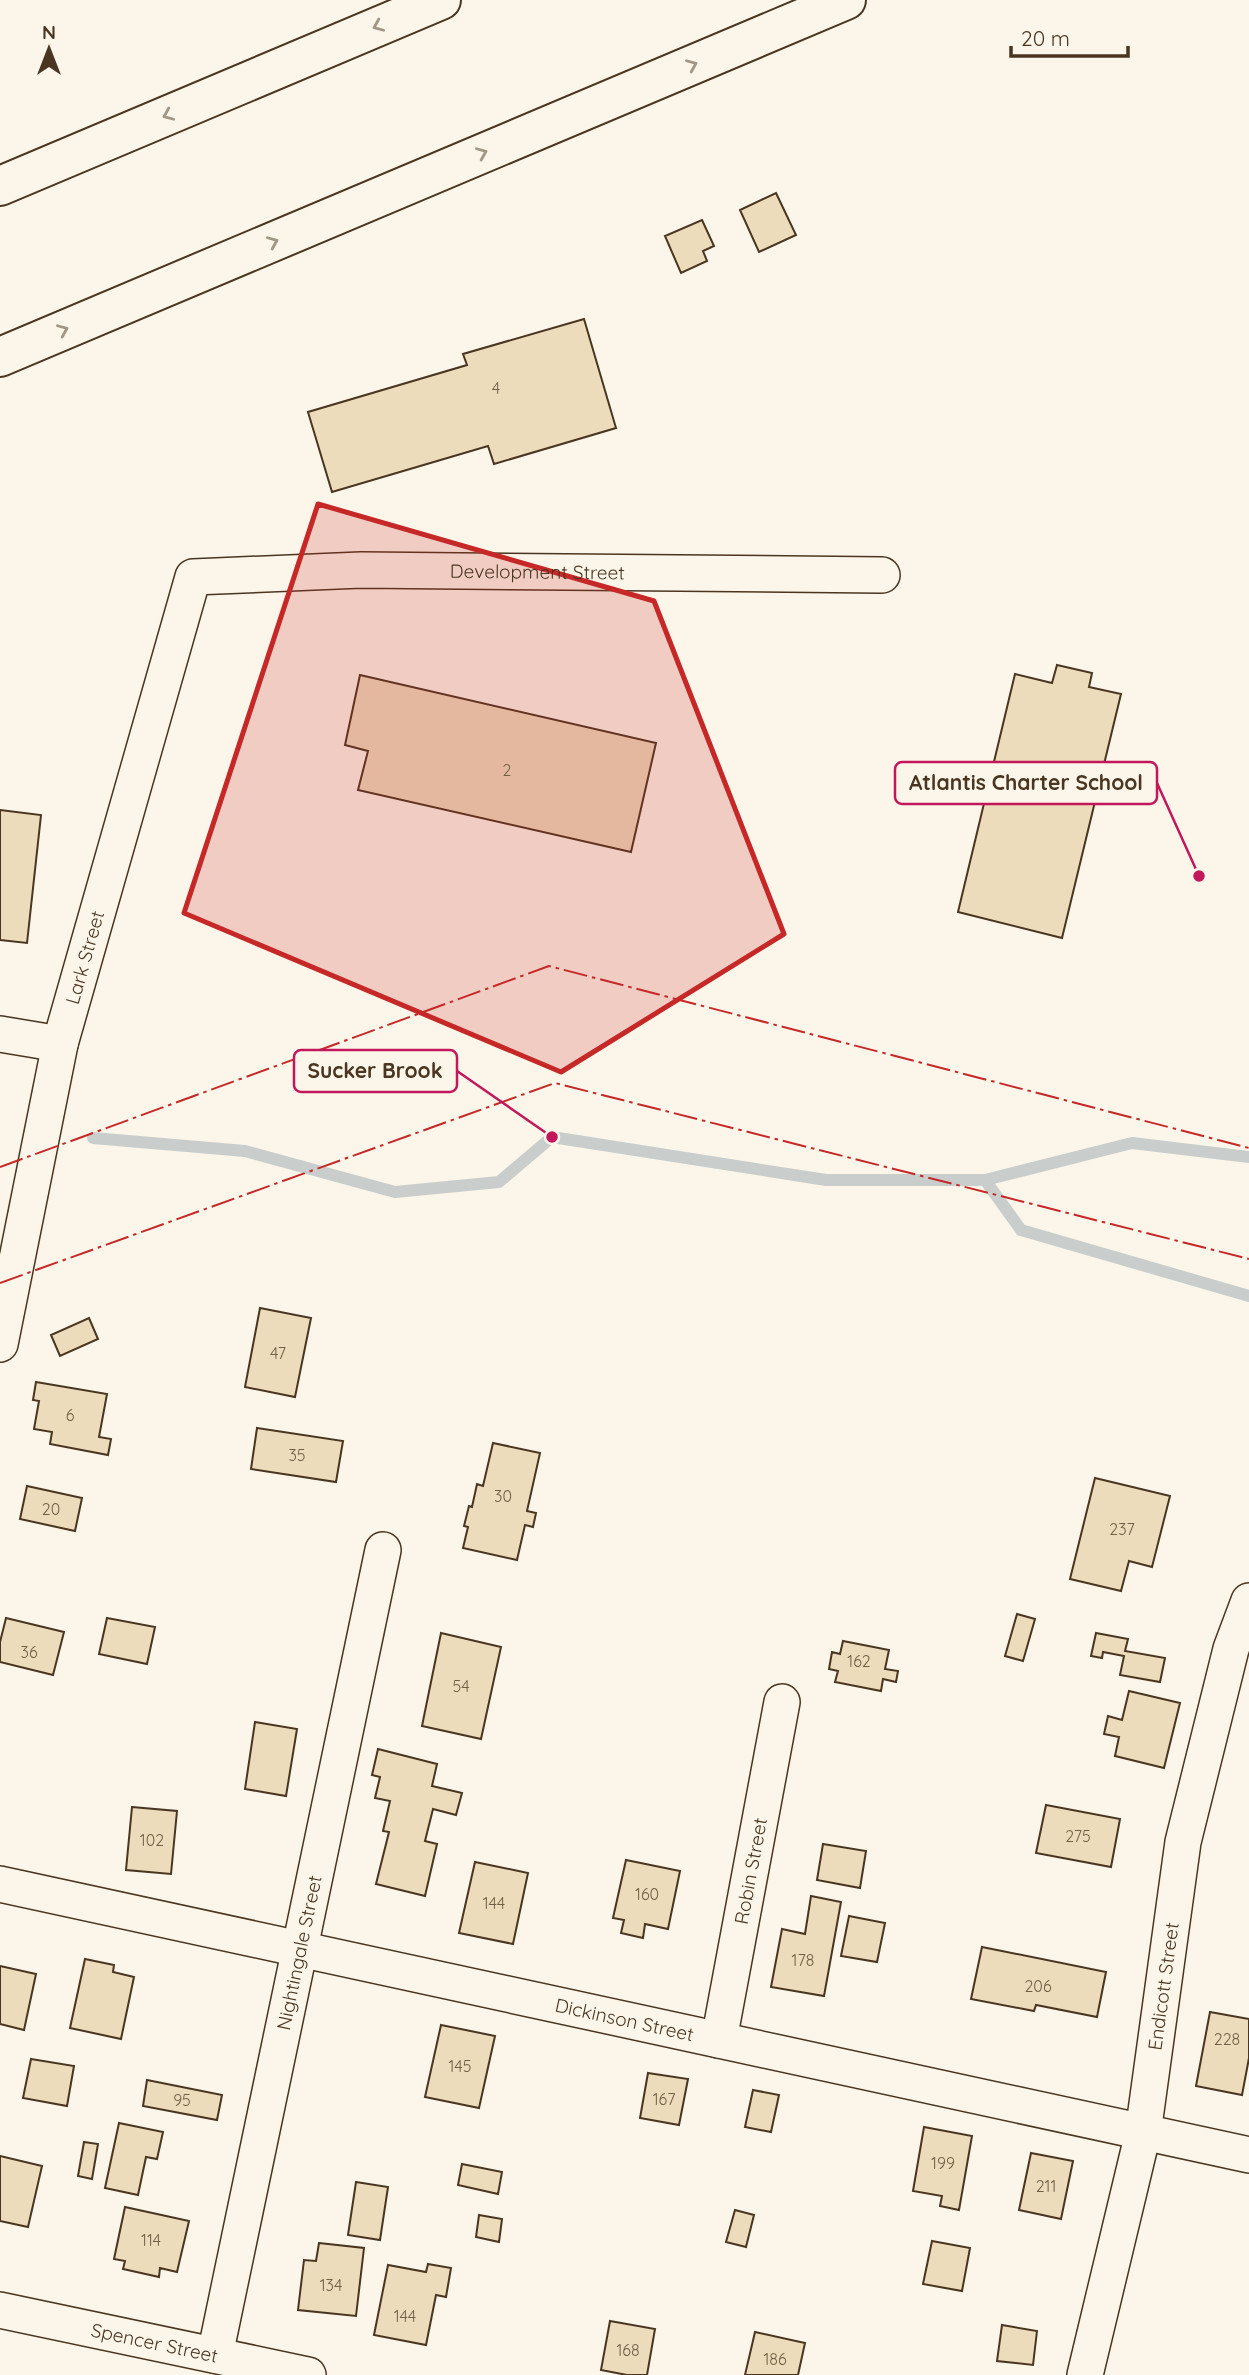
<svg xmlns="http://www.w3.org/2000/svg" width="1249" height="2375" viewBox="0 0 1249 2375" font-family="Quicksand,sans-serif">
  <rect width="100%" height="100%" fill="#fbf6e9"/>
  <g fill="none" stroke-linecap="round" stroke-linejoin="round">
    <path stroke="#c9cecd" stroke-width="12" d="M93,1138L245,1151L395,1192L499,1182L552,1137L826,1180H985L1132,1143L1249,1157
      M985,1180L1021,1230L1249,1296"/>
  </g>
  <path fill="#ecdcbc" stroke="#4a3520" stroke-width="2" d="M776,193L796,235L759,252L740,210Z
    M702,220L714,246L703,251L707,261L681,273L665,236Z
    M584,319L616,428L494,464L488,446L332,492L308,412L467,365L463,354Z
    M1057,665L1092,673L1089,687L1121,694L1062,938L958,912L1015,674L1052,683Z
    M360,675L656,743L631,852L358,790L368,751L345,745Z
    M0,810L41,815L27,943L0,940Z
    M260,1308L311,1318L295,1397L245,1387Z
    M89,1318L98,1339L60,1356L51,1335Z
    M36,1382L107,1394L99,1437L111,1439L108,1455L50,1444L52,1432L34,1429L39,1401L33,1400Z
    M257,1428L343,1441L336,1482L251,1469Z
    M493,1443L540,1453L527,1511L536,1513L533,1527L525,1525L517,1560L463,1548L468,1527L464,1526L469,1506L472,1507L477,1484L483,1486Z
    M1095,1478L1170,1496L1152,1567L1129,1561L1121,1591L1070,1579Z
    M27,1486L82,1498L75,1531L20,1519Z
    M1017,1614L1035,1619L1023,1661L1005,1656Z
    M6,1618L64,1632L53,1675L0,1662V1642Z
    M107,1618L155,1627L147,1664L99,1654Z
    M441,1633L501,1647L481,1739L422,1726Z
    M1096,1633L1128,1639L1125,1651L1165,1658L1160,1682L1120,1675L1124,1656L1103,1652L1102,1658L1091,1656Z
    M843,1641L889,1650L885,1669L898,1671L896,1682L883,1679L881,1691L835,1682L838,1671L829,1669L832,1652L840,1654Z
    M1129,1691L1180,1703L1164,1768L1115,1756L1119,1737L1104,1734L1108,1716L1122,1720Z
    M255,1722L297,1729L286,1796L245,1789Z
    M378,1749L437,1764L432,1786L462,1793L456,1815L433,1809L425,1841L437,1844L425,1896L376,1884L389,1832L383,1831L390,1801L375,1798L380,1777L372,1775Z
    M1046,1805L1120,1819L1111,1867L1036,1853Z
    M132,1807L177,1811L171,1874L126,1870Z
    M823,1844L866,1851L860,1888L817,1880Z
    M626,1860L680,1871L668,1929L645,1924L643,1938L621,1933L624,1920L613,1918Z
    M475,1862L528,1873L513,1944L459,1933Z
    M811,1896L841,1902L824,1996L771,1987L782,1929L805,1934Z
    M849,1916L885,1923L877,1962L841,1956Z
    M982,1947L1106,1972L1097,2017L1036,2005L1034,2011L971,1999Z
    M85,1959L114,1965L113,1972L134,1977L121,2039L70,2028Z
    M0,1966L36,1974L24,2030L0,2024Z
    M1210,2012L1249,2019V2058L1242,2095L1196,2086Z
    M441,2025L495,2036L479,2108L425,2097Z
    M31,2059L74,2066L67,2106L23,2098Z
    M648,2073L688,2079L679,2125L640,2118Z
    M147,2080L222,2095L217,2120L143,2106Z
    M753,2090L779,2095L771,2132L745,2127Z
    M119,2123L163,2132L157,2159L146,2157L138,2195L105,2188Z
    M924,2127L972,2136L959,2210L940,2206L942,2196L913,2191Z
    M84,2142L98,2144L92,2179L78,2176Z
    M1031,2153L1073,2161L1061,2219L1019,2210Z
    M0,2156L42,2166L28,2227L0,2221Z
    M462,2164L502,2172L498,2194L458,2185Z
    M356,2182L388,2187L380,2240L348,2235Z
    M125,2207L189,2221L177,2272L160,2268L159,2277L123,2269L125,2261L114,2259Z
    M735,2210L754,2215L746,2247L726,2242Z
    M479,2215L502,2219L499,2242L476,2237Z
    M932,2241L970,2248L962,2291L923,2284Z
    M319,2243L364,2248L356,2316L298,2310L304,2260L316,2261Z
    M428,2264L451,2268L446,2297L436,2295L426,2345L374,2335L388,2265L426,2272Z
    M610,2321L655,2329L647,2375H627L601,2370Z
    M1002,2325L1037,2331L1033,2365L997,2361Z
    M755,2332L805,2343L798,2375H745Z"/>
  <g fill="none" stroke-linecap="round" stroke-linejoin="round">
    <g stroke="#4a3520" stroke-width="38">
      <g id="street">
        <path d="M0,1034L60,1044"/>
        <path id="s1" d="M0,1344L60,1044L193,577L361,570L882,575"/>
        <path id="s2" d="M0,1884L1249,2155"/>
        <path id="s3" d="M719,2040L782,1702"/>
        <path id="s4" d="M0,2310L308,2375"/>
        <path id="s5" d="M215,2355L383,1550"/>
        <path id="s6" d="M1085,2375L1143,2133L1183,1842L1231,1649L1249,1601"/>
      </g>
    </g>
    <g stroke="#4a3520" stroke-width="42">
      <path id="highway" d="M0,186L441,0
        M0,357L846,0"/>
    </g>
    <use href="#street" stroke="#fbf6e9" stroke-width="35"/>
    <use href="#highway" stroke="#fbf6e9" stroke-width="38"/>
    <path stroke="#c62828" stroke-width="2" stroke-dasharray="24 5 3.5 5" stroke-linecap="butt" d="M0,1167L549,966L1249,1148
      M0,1283L555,1083L1249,1259"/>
  </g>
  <defs><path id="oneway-chevron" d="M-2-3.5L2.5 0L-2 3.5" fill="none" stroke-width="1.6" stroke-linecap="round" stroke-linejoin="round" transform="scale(1.75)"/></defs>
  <g stroke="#a29684">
    <use href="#oneway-chevron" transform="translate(378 26) rotate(157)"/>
    <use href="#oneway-chevron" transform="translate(692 65) rotate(-23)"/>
    <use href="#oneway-chevron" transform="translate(168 115) rotate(157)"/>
    <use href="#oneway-chevron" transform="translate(482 153) rotate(-23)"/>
    <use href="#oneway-chevron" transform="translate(273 242) rotate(-23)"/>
    <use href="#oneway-chevron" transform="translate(63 330) rotate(-23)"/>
  </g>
  <path fill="#c62828" fill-opacity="0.2" stroke="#c62828" stroke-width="5" stroke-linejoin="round" d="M318,504L654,601L784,934L561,1072L184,913Z"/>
  <g text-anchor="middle" stroke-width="5" stroke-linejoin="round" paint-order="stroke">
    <g font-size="16" fill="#725f47">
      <text x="496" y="394">4</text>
      <text x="507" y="776">2</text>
      <text x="278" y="1359">47</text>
      <text x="70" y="1421">6</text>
      <text x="297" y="1461">35</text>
      <text x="503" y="1502">30</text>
      <text x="51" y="1515">20</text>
      <text x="1122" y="1535">237</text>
      <text x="29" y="1658">36</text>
      <text x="859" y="1667">162</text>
      <text x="461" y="1692">54</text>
      <text x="1078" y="1842">275</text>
      <text x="152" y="1846">102</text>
      <text x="647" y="1900">160</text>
      <text x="494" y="1909">144</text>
      <text x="803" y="1966">178</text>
      <text x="1038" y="1992">206</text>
      <text x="1227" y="2045">228</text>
      <text x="460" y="2072">145</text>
      <text x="664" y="2105">167</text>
      <text x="182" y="2106">95</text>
      <text x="943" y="2169">199</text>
      <text x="1046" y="2192">211</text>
      <text x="151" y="2246">114</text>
      <text x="331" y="2291">134</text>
      <text x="405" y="2322">144</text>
      <text x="628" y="2356">168</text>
      <text x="775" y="2365">186</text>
    </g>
    <g font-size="19" fill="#4a3520" stroke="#fbf6e9">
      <text dy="7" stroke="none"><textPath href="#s1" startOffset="1136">Development Street</textPath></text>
      <text dy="7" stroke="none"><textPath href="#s1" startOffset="396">Lark Street</textPath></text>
      <text dy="7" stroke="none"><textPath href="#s3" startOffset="172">Robin Street</textPath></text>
      <text dy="7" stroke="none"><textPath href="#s5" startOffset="411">Nightingale Street</textPath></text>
      <text dy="7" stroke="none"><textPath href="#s6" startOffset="397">Endicott Street</textPath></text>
      <text dy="7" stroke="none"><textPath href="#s2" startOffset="639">Dickinson Street</textPath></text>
      <text dy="7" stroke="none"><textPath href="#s4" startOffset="158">Spencer Street</textPath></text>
    </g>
  </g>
  <path fill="none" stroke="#c2185b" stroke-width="2.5" d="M1199 876L1157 783M552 1137L457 1071"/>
  <g fill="#c2185b" stroke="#fbf6e9" stroke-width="2.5">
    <circle cx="1199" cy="876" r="7"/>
    <circle cx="552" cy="1137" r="7"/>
  </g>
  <g fill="#fbf6e9" stroke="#c2185b" stroke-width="2.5">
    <rect x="895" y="762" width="262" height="42" rx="7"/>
    <rect x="294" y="1050" width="163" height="42" rx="7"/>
  </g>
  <g font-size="21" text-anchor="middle" font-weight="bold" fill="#4a3520">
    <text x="1026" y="790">Atlantis Charter School</text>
    <text x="375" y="1078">Sucker Brook</text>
  </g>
  <g transform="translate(49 49)" stroke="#fbf6e9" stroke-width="5" paint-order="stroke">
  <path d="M0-5L12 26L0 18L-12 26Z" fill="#4a3520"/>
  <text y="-10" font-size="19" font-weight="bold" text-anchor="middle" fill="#4a3520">N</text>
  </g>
  <path d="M1011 46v10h117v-10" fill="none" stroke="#4a3520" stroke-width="3.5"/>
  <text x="1021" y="46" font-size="21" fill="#4a3520" stroke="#fbf6e9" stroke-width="5" paint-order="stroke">20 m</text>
</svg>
